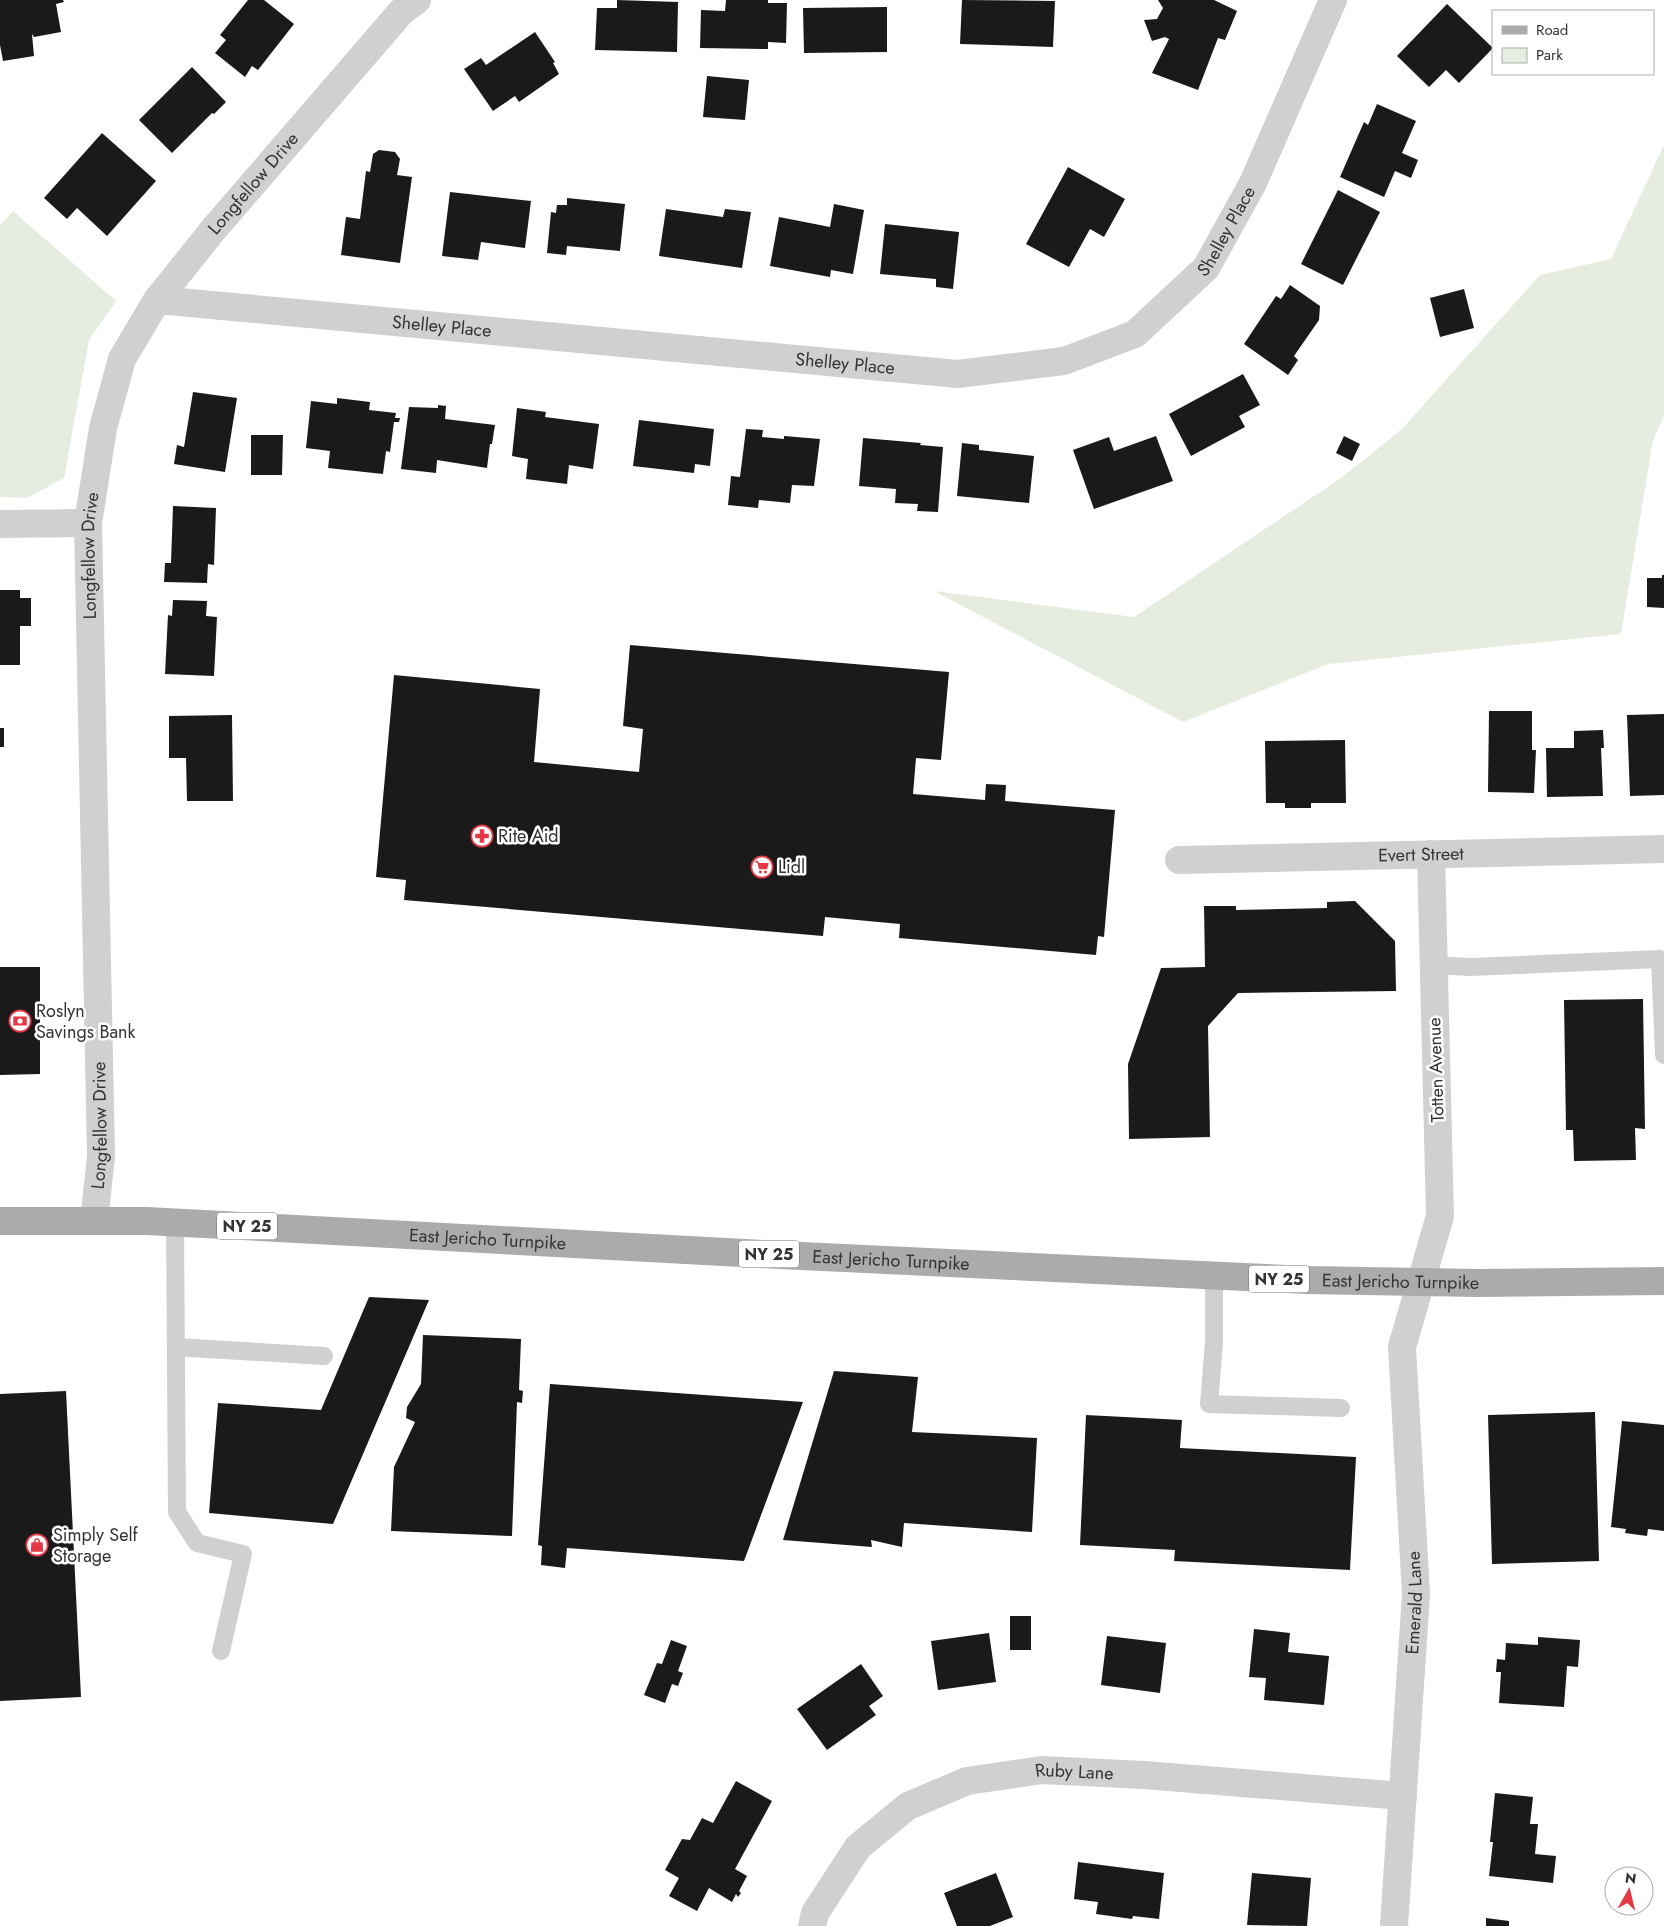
<svg xmlns="http://www.w3.org/2000/svg" width="1664" height="1926" viewBox="0 0 1664 1926" font-family="Jost,sans-serif">
  <rect width="100%" height="100%" fill="#fff"/>
  <path fill="#e6ecdf" d="M1664,145V416L1653,440L1621,634L1328,664L1183,722L934,591L1134,617L1341,478L1401,430L1540,275L1611,259Z
    M13,211L116,301L89,340L64,478L27,498L0,497V225Z"/>
  <path fill="#1a1a1a" d="M0,0H63L64,2L56,4L61,32L34,37L32,34L34,56L3,61L0,45Z
    M248,0H264L294,24L258,70L252,66L245,77L215,53L226,40L220,35Z
    M617,0L678,2L677,52L595,50L597,8H617Z
    M726,0H768V3H787L786,43L768,42V49L700,48L701,10L725,11Z
    M962,0L1055,1L1053,47L960,44Z
    M1158,0H1214L1237,11L1225,40L1218,38L1198,90L1152,73L1169,39L1165,37L1152,41L1144,20L1157,19L1163,8Z
    M1447,4L1493,48L1459,83L1446,70L1429,87L1397,56Z
    M887,7V52L804,53L803,8Z
    M535,32L555,62L553,63L559,74L519,102L515,96L493,111L464,69L481,58L486,65Z
    M192,67L226,102L214,114L212,113L172,153L139,120Z
    M707,76L749,80L745,120L703,117Z
    M1377,104L1416,121L1402,153L1418,160L1411,178L1395,171L1384,197L1340,177L1364,122L1368,125Z
    M102,133L156,181L107,236L77,208L67,219L44,198Z
    M379,150L395,152L400,159L397,175L412,177L400,263L341,255L346,217L360,219L366,171L370,172L373,154Z
    M1068,167L1125,199L1104,237L1090,229L1069,267L1026,244Z
    M1338,190L1380,212L1343,285L1301,264Z
    M450,192L531,201L525,248L481,242L478,260L442,256Z
    M567,198L625,204L620,251L567,246L566,255L547,253L551,212L556,213L557,205H567Z
    M834,204L864,210L853,274L831,270L830,277L770,266L779,217L830,227Z
    M666,209L723,217L725,209L751,212L742,268L659,256Z
    M885,224L959,232L953,289L936,287V279L880,274Z
    M1290,285L1320,306L1319,320L1294,356L1298,360L1288,375L1244,344L1276,296L1281,299Z
    M1464,289L1474,328L1440,337L1430,298Z
    M1243,374L1260,405L1239,416L1245,427L1191,456L1169,414Z
    M193,392L237,398L225,472L174,464L177,445L184,447Z
    M337,398L370,402L369,410L396,413L395,418H400L399,422H394L390,452L386,451L383,474L328,468L330,451L306,448L311,401L337,404Z
    M438,405L446,406L445,419L495,425L492,444H490L487,468L437,460L436,473L401,469L409,407L438,408Z
    M517,408L546,412L545,417L599,424L593,469L569,465L567,484L526,479L528,459L512,456Z
    M639,420L714,429L710,466L695,464L694,473L633,466Z
    M746,429L763,430L762,437L784,439V436L820,439L814,486L792,485L790,503L759,500L758,508L728,505L731,476L740,477Z
    M251,435H283L282,475H251Z
    M1156,436L1173,481L1094,509L1073,450L1109,437L1114,451Z
    M1344,436L1360,444L1352,461L1336,453Z
    M863,438L921,443L920,445L943,447L938,512L917,511L918,504L895,503L896,489L859,486Z
    M962,443L979,445V450L1034,456L1029,503L957,496Z
    M173,506L216,508L214,565L208,564L207,583L164,582L165,563H171Z
    M1662,575H1664V608L1647,607V578H1662Z
    M0,590H20V598H31V626H20V665H0Z
    M173,600L207,601L206,616L217,617L214,676L165,674L168,615L172,616Z
    M630,645L949,672L941,760L916,758L913,794L985,800L986,784L1006,785L1005,801L1115,810L1104,937L1098,936L1096,955L899,938L900,924L825,917L823,936L404,900L406,880L376,877L394,675L540,689L534,762L639,772L643,729L623,726Z
    M1489,711H1532V750H1536L1534,793L1488,792Z
    M1664,714V795L1630,796L1627,715Z
    M232,715L233,801H187L186,758H169V716Z
    M0,728H4V747H0Z
    M1603,730L1604,748H1601L1603,796L1547,797L1546,748H1574V731Z
    M1345,740L1346,803H1311V808H1285V803H1266L1265,741Z
    M1355,901L1395,941L1396,991L1238,993L1208,1026L1210,1137L1129,1139L1128,1064L1161,968L1205,967L1204,906H1236V910L1327,908V902Z
    M0,967H40V1074L0,1075Z
    M1643,999L1645,1129L1635,1128L1636,1160L1574,1161L1573,1130H1566L1564,1000Z
    M369,1297L429,1300L333,1524L209,1513L218,1403L321,1410Z
    M423,1335L521,1339L519,1390L523,1391L522,1403L517,1402L512,1536L391,1531L394,1467L415,1422L406,1418L407,1407L421,1384Z
    M834,1371L918,1377L912,1432L1037,1438L1032,1532L904,1523L902,1547L871,1540L872,1547L783,1540Z
    M550,1384L803,1402L744,1561L567,1548L565,1568L541,1565L542,1546L538,1545Z
    M66,1391L81,1697L0,1701V1394Z
    M1595,1412L1599,1561L1492,1564L1488,1415Z
    M1086,1415L1182,1420L1180,1448L1356,1457L1350,1570L1174,1561L1175,1550L1080,1545Z
    M1622,1421L1664,1425V1531L1648,1529L1647,1536L1625,1533L1626,1529L1611,1527Z
    M1010,1616H1031V1650H1010Z
    M1254,1629L1290,1633L1288,1652L1329,1656L1324,1705L1264,1700L1266,1678L1249,1677Z
    M989,1633L996,1682L938,1690L931,1641Z
    M1107,1636L1166,1643L1160,1693L1101,1685Z
    M1538,1637L1580,1640L1578,1667L1567,1666L1564,1707L1499,1703L1501,1672H1496L1497,1659L1505,1660L1506,1643L1538,1645Z
    M671,1640L687,1646L678,1671L683,1673L678,1686L672,1684L665,1703L644,1695L657,1663L662,1664Z
    M861,1664L883,1696L869,1706L876,1715L827,1750L797,1709Z
    M736,1781L772,1801L735,1869L747,1876L739,1891L741,1893L738,1897L736,1894L732,1902L709,1888L697,1911L669,1896L679,1878L665,1870L682,1839L690,1840L702,1818L713,1823Z
    M1495,1793L1533,1797L1530,1824H1538L1535,1854L1556,1856L1553,1883L1489,1876L1493,1842H1490Z
    M1078,1862L1164,1873L1159,1919L1133,1916L1132,1919L1096,1914L1098,1902L1074,1899Z
    M996,1873L1013,1917L990,1926H957L944,1893Z
    M1252,1873L1311,1878L1307,1926L1247,1925Z
    M1486,1918L1509,1921V1926H1486Z"/>
  <g fill="none" stroke-linecap="round" stroke-linejoin="round">
    <path stroke="#d0d0d0" stroke-width="18" d="M1433,965L1471,967L1660,959L1664,1055
      M175,1223L177,1512L197,1543L243,1554L221,1651
      M1214,1275V1342L1209,1404L1341,1408
      M176,1347L324,1356"/>
    <g stroke="#d0d0d0" stroke-width="28">
      <path id="s1" d="M157,300L958,374L1064,361L1135,334L1206,268L1253,183L1333,0"/>
      <path d="M0,524L88,523"/>
      <path id="s2" d="M1179,860L1664,849"/>
      <path id="s3" d="M94,1221L101,1156L88,523L103,428L122,359L157,300L213,230L401,12L417,0"/>
      <path id="s4" d="M812,1926L815,1913L858,1847L908,1806L967,1781L1042,1770L1144,1775L1403,1796"/>
      <path id="s5" d="M1394,1926L1416,1594L1402,1347L1440,1216L1431,854"/>
    </g>
    <path stroke="#ababab" stroke-width="28" id="s6" d="M0,1221H147L780,1255L1308,1280L1477,1283L1664,1281"/>
  </g>
  <defs>
    <g id="pharmacy-ring" transform="scale(1.125)"><circle r="9.5" fill="#fff" stroke="#e63946" stroke-width="1.5"/><path d="M-2-6h4v4h4v4h-4v4h-4v-4h-4v-4h4Z" fill="#e63946"/></g>
    <g id="supermarket-ring" transform="scale(1.125)"><circle r="9.5" fill="#fff" stroke="#e63946" stroke-width="1.5"/><path d="M-6-5.5h2.5l.6 2H6L4.5 2H-2.5L-4.4-4H-6ZM-1.5 3.2a1.3 1.3 0 1 0 .1 0ZM3 3.2a1.3 1.3 0 1 0 .1 0Z" fill="#e63946"/></g>
    <g id="bank-ring" transform="scale(1.125)"><circle r="9.5" fill="#fff" stroke="#e63946" stroke-width="1.5"/><path d="M-6-4H6V4H-6ZM0-2.3a2.3 2.3 0 1 0 0 4.6a2.3 2.3 0 1 0 0-4.6Z" fill="#e63946"/></g>
    <g id="shop-ring" transform="scale(1.125)"><circle r="9.5" fill="#fff" stroke="#e63946" stroke-width="1.5"/><path d="M-5-2.5h2.3a2.7 3.5 0 0 1 5.4 0H5L5.5 6h-11ZM-1.5-2.5h3a1.5 2.3 0 0 0-3 0Z" fill="#e63946"/></g>
  </defs>
  <g fill-rule="evenodd">
    <use href="#pharmacy-ring" x="482" y="836"/>
    <use href="#supermarket-ring" x="762" y="867"/>
    <use href="#bank-ring" x="20" y="1021"/>
    <use href="#shop-ring" x="37" y="1545"/>
  </g>
  <g text-anchor="middle" stroke-width="5" stroke-linejoin="round" paint-order="stroke">
    <g fill="#fff" stroke="#707070" stroke-width="1">
      <rect x="217" y="1212.5" width="60" height="27" rx="4"/>
      <rect x="739" y="1240.5" width="60" height="27" rx="4"/>
      <rect x="1249" y="1265.5" width="60" height="27" rx="4"/>
    </g>
    <g font-size="16" font-weight="bold" fill="#333">
      <text x="247" y="1232">NY 25</text>
      <text x="769" y="1260">NY 25</text>
      <text x="1279" y="1285">NY 25</text>
    </g>
    <g font-size="18" fill="#333" stroke="#fff">
      <text dy="6" stroke="none"><textPath href="#s3" startOffset="1086">Longfellow Drive</textPath></text>
      <text dy="6" stroke="none"><textPath href="#s1" startOffset="1126">Shelley Place</textPath></text>
      <text dy="6" stroke="none"><textPath href="#s1" startOffset="286">Shelley Place</textPath></text>
      <text dy="6" stroke="none"><textPath href="#s1" startOffset="691">Shelley Place</textPath></text>
      <text dy="6" stroke="none"><textPath href="#s3" startOffset="666">Longfellow Drive</textPath></text>
      <text dy="6" stroke="none"><textPath href="#s2" startOffset="242">Evert Street</textPath></text>
      <text transform="translate(1436 1070) rotate(-92)" y="6">Totten Avenue</text>
      <text dy="6" stroke="none"><textPath href="#s3" startOffset="96">Longfellow Drive</textPath></text>
      <text dy="6" stroke="none"><textPath href="#s6" startOffset="488">East Jericho Turnpike</textPath></text>
      <text dy="6" stroke="none"><textPath href="#s6" startOffset="892">East Jericho Turnpike</textPath></text>
      <text dy="6" stroke="none"><textPath href="#s6" startOffset="1402">East Jericho Turnpike</textPath></text>
      <text dy="6" stroke="none"><textPath href="#s5" startOffset="324">Emerald Lane</textPath></text>
      <text dy="6" stroke="none"><textPath href="#s4" startOffset="329">Ruby Lane</textPath></text>
    </g>
    <g font-size="18" fill="#333" stroke="#fff" text-anchor="start">
      <text x="498" y="842">Rite Aid</text>
      <text x="778" y="873">Lidl</text>
      <text x="36" y="1017">Roslyn<tspan x="36" dy="21">Savings Bank</tspan></text>
      <text x="53" y="1541">Simply Self<tspan x="53" dy="21">Storage</tspan></text>
    </g>
  </g>
  <rect x="1492" y="10" width="162" height="65" fill="#ffffff" stroke="#adadad"/>
  <rect x="1502" y="26" width="25" height="8" fill="#ababab" stroke="#adadad"/>
  <text x="1536" y="35" font-size="15" fill="#333333">Road</text>
  <rect x="1502" y="48" width="25" height="15" fill="#e6ecdf" stroke="#adadad"/>
  <text x="1536" y="60" font-size="15" fill="#333333">Park</text>
  <g transform="translate(1629 1891) rotate(8)"><circle r="24" fill="#ffffff" stroke="#adadad"/>
  <path d="M0-4L9 19L0 12L-9 19Z" fill="#e63946"/>
  <text y="-8" font-size="14" font-weight="bold" text-anchor="middle" fill="#333333">N</text>
  </g>
</svg>
